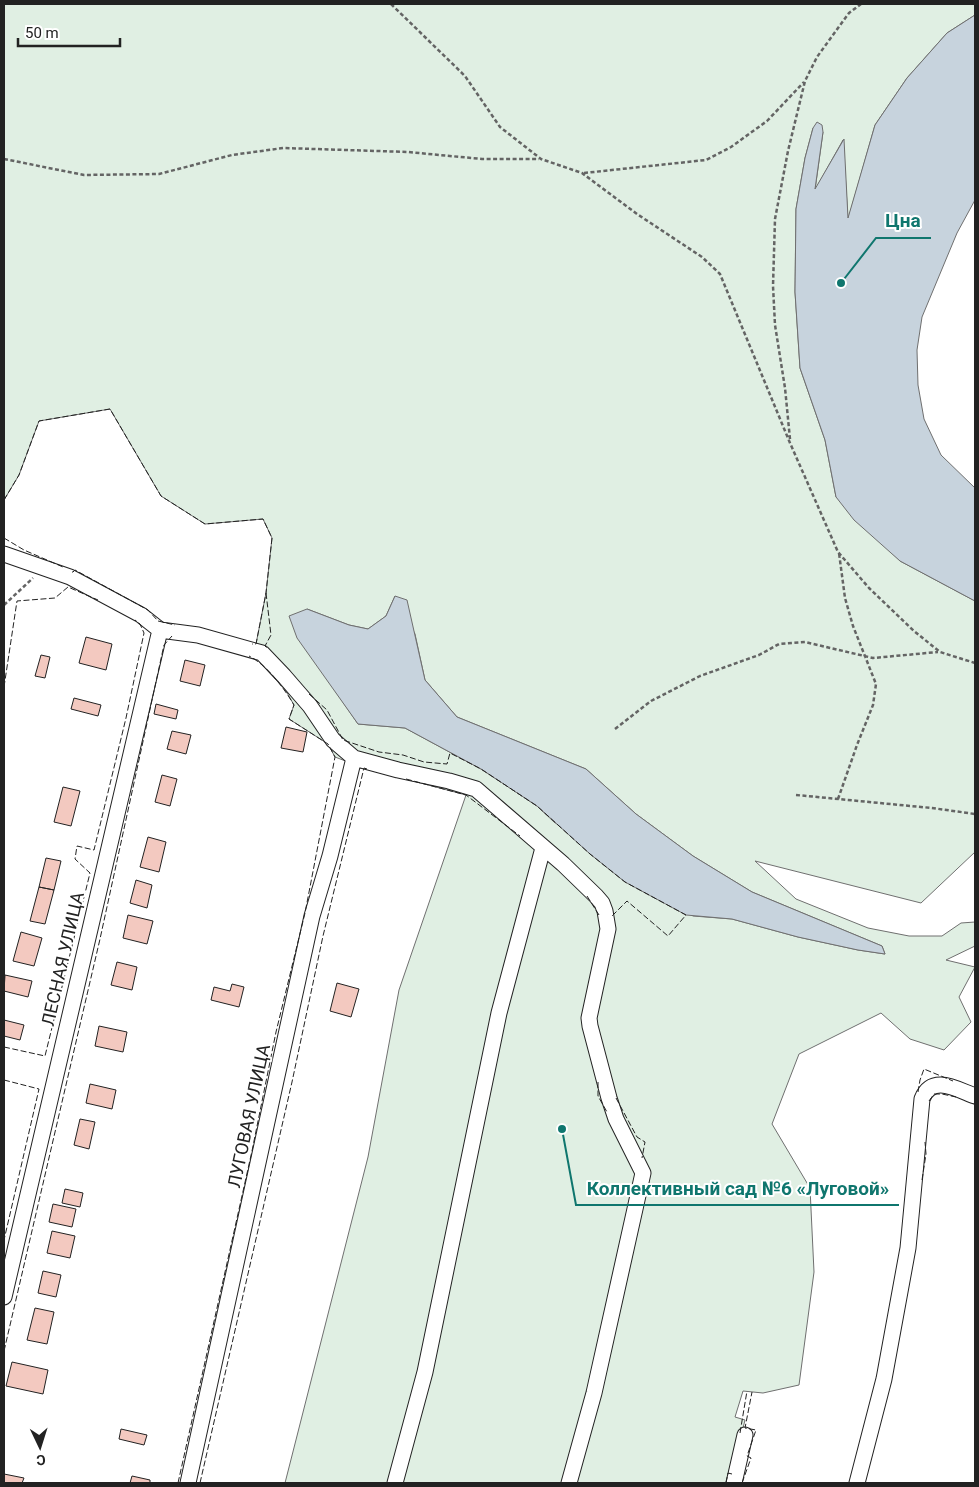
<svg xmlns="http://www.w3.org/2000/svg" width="979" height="1487" viewBox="0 0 979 1487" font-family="Roboto,sans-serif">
  <rect width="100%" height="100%" fill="#fff"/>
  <path fill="#e0efe3" stroke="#6f6f6f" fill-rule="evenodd" d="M4,4H975V15L947,33L907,78L875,125L848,220L843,140L815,190L823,132L813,128L805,158L796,209L795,292L800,368L825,440L836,497L900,561L975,601V852L921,903L755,861L796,899L868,928L909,936H942L961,923L975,922V946L946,960L975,967L959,997L971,1022L944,1050L910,1039L881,1013L799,1054L772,1124L810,1188L814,1272L799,1385L763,1393L743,1391L735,1417L745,1420L733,1468L727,1483H285L368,1157L399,990L466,795L364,768L335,757L328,744L289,719L294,705L286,691L258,660L242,653L256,644L266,593L272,538L263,519L205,524L161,496L110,409L39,421L19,475L4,500ZM395,596L415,634L425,680L457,717L586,769L636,814L693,856L752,892L882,946L885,954L858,950L798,937L732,919L693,916L554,822L537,806L481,769L405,728L358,724L336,692L307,609L349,625L368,629L386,616Z"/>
  <path fill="#c7d3dd" stroke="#6f6f6f" d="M975,15V200L957,233L922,317L917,350L918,385L924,419L941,455L975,488V601L900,561L854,520L836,497L825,440L800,368L795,292L796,209L805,158L813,128L817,122L822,125L823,132L815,189L844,139L848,218L875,125L907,78L947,33Z
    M395,596L407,600L425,680L457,717L586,769L636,814L693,856L752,892L882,946L885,954L858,950L798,937L732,919L686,915L625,882L590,854L537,806L481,769L405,728L358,724L297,638L289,616L307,609L349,625L368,629L386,616Z"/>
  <path fill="#f3c9c0" stroke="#222" d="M86,637L112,644L106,670L79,663Z
    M41,655L50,657L45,678L35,676Z
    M185,660L205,665L200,686L180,681Z
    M74,698L101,705L98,716L71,709Z
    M156,704L178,710L176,719L154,714Z
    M286,727L307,732L303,752L281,748Z
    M172,731L191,735L186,754L167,749Z
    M162,775L177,779L170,806L155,802Z
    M63,787L80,791L71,826L54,822Z
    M148,837L166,842L159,872L140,867Z
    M46,858L61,861L54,890L39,887Z
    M136,880L152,885L147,908L130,903Z
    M39,887L54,890L45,924L30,921Z
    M128,915L153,921L147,944L123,938Z
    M21,932L42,938L34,966L13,961Z
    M117,962L137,967L132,990L111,985Z
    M5,975L32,981L28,997L4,991Z
    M337,983L359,989L351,1017L330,1011Z
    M232,984L244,987L239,1007L211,1000L214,987L230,991Z
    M4,1020L24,1025L20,1040L4,1036Z
    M99,1026L127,1032L123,1052L95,1046Z
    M90,1084L116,1090L112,1109L86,1103Z
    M80,1119L95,1122L89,1149L74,1145Z
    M65,1189L83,1193L80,1207L62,1203Z
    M53,1204L76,1209L72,1227L49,1222Z
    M52,1231L75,1236L70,1258L47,1253Z
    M43,1271L61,1275L56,1297L38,1293Z
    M35,1308L54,1312L47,1344L27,1340Z
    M12,1362L48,1370L43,1394L6,1386Z
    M121,1429L147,1435L144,1445L119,1439Z
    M4,1474L24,1478L22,1483H4Z
    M132,1476L150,1480V1483H130Z"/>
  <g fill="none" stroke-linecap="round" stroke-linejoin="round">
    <g stroke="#222" stroke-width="17">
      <path id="minor" d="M4,554L70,577L141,615L160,630L198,635L262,653L284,676L310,706L333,740L354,758L398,770L449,781L476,789L563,864L596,896L602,903L605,911L608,929L589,1018L590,1026L609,1098L616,1119L643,1173L594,1393L569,1483
        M4,1297L160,630
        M188,1483L312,916L330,856L354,758
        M395,1483L425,1372L499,1013L543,848
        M734,1483L745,1435
        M857,1483L884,1379L908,1248L922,1099C932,1074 956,1089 975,1096"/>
    </g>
    <path stroke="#646464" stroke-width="2.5" stroke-dasharray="4 2.5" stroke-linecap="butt" d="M391,4L465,76L500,127L541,159L582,173L637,214L702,257L720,274L790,443L838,552L869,588L914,631L940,652L975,663
      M4,159L84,175L159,174L232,155L283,148L408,152L482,159H539
      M584,173L706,160L731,147L767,121L804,82
      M790,439L785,388L775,325L773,286L775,219L788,151L805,81L817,57L849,13L861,4
      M4,605L33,578
      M615,729L651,701L700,676L759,655L779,644L805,642L873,658L938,652
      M796,795L932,808L975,814
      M838,799L857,745L873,705L876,684L853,626L845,598L839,553"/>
    <use href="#minor" stroke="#fff" stroke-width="15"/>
    <path stroke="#222" stroke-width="1" stroke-dasharray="6 2.5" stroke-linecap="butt" d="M4,500L19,475L39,421L110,409L161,496L205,524L263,519L272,538L266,593L256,644H252
      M4,538L24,550L63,567
      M72,572H73L75,570L148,610L158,621L175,625
      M266,593L271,635L265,646L267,648
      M4,687L17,601L55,598L68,587L98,600
      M309,694L327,710L343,740L379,752L403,755L424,762L447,764L450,753L481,769L537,806L590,854L625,882L686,915L668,936L627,901L612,916
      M406,779L466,795L520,836
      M587,896L599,915
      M4,1047L45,1056L90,873L75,859L77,846L94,850L126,718L144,633L140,624L135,620
      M4,1080L39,1089L4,1240
      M598,1082V1096L607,1112
      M918,1092L920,1080L924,1069L953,1081
      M616,1098L637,1137L645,1142L642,1158
      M929,1101L934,1094H942L956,1097
      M922,1180L926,1154L925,1142
      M4,1351L100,939L164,645L172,636
      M740,1433L747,1391
      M178,1483L252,1151L276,1032L305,913L335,757L328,744L289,719L294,705C284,688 267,665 249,656
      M200,1483L292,1082L323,936L364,768L367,769
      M726,1483L728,1473L732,1474
      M742,1483L751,1458L747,1456L756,1430L745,1428L752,1392"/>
  </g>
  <g text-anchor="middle" stroke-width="4" stroke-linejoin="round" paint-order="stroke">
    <g font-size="18" fill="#222" stroke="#fff">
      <text transform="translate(63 959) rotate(-77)" y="6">ЛЕСНАЯ УЛИЦА</text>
      <text transform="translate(249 1116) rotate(-78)" y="6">ЛУГОВАЯ УЛИЦА</text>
    </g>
  </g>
  <path fill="none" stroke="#0f766e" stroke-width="2" d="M841 283L876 238H931M562 1129L576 1205H899"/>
  <g fill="#0f766e" stroke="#fff" stroke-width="2">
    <circle cx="841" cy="283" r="5"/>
    <circle cx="562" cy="1129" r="5"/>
  </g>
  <g font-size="19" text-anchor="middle" font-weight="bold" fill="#0f766e" stroke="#fff" stroke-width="4" stroke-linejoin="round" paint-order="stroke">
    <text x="903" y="227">Цна</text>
    <text x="738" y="1195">Коллективный сад №6 «Луговой»</text>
  </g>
  <rect width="979" height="1487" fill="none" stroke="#222222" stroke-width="10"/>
  <g transform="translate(40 1447) rotate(176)" stroke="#ffffff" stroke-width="4" paint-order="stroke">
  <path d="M0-4L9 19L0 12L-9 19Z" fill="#222222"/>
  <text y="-8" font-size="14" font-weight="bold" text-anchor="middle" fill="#222222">С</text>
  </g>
  <path d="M18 38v8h102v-8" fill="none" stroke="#222222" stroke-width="2.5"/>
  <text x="25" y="38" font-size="15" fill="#222222" stroke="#ffffff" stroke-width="4" paint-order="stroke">50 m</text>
</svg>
